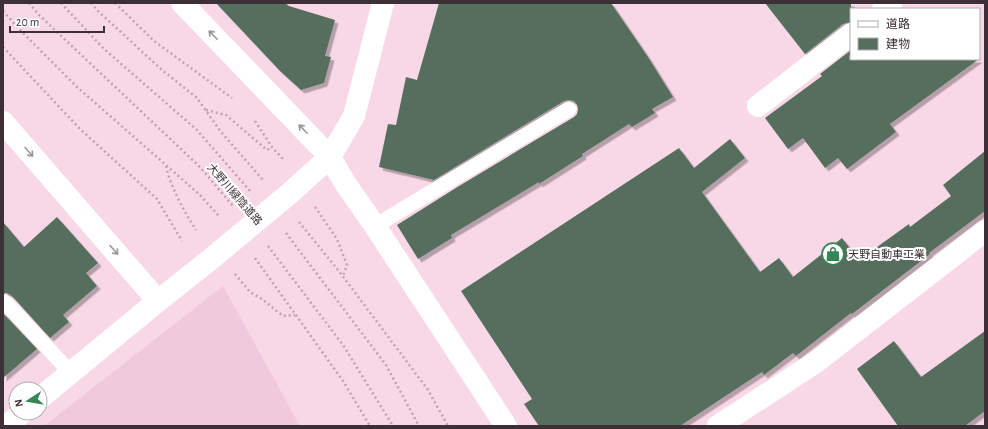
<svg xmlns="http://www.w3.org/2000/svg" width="988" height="429" viewBox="0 0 988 429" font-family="'Alegreya Sans','Noto Sans JP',sans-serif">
  <defs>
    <filter id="shadow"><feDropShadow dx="3.5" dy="3.5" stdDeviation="0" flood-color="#0004"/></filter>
  </defs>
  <rect width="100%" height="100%" fill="#f8d8e6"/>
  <path fill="#f0cadc" d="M223,286L300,426H44Z"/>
  <path fill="#566e5d" filter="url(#shadow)" d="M216,3H285L289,6L335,20L325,56L331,57L324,83L301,90L280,71Z
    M439,3H611L648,57L673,97L652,109L655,113L632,127L629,124L582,154L583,156L539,184V182L451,235L452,238L418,259L397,225L459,186L574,117L577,114L578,109L577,105L574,101L569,100L564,101L434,180L379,167L388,124L396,125L406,77L417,80Z
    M765,3H851V22L843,24L805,54Z
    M851,50L849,59H979L890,124L896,132L847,169L838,158L825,168L803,138L788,149L765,118L822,76L820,74Z
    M730,139L745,158L702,192L760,272L779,258L793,277L842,238L859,260L909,224L910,227L951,196L943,185L985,151V211L929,253L930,254L852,314L851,313L796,356L793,353L764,375L762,372L680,426H539L524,404L532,399L461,291L679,148L694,168Z
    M57,217L98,263L86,273L97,286L63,315L69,322L50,338L12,296L7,293L3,294V222L24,247Z
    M3,313L37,349L3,378Z
    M985,331V411L965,426H898L857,369L894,341L921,377Z"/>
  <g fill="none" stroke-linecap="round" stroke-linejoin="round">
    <path stroke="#bda3af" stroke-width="2.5" stroke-dasharray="2 3" stroke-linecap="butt" d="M29,3L39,15L200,167L233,206
      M61,3L103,48L197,130L250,191
      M91,3L98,11L162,70L197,98L221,132L263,180
      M115,3L154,41L232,98
      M3,11L19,29L77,87L199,194L219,216
      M3,47L79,128L157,199L182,241
      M206,110L226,115L267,150L272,147
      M255,121L272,147L283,159
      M166,166C171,188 184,211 196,230
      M315,207L337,239L347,265L343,276
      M299,222L338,270L428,390L448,426
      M286,233L386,365L419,426
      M268,246L343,345L393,426
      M255,258L343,381L370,426
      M235,274L250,292L262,299L283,316L295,315"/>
    <path stroke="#fff" stroke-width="15" d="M375,226L569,109
      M3,303L5,302L71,373"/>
    <path stroke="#fff" stroke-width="22" d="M182,3L330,157
      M883,9L891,3
      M758,106L851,34
      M3,122L158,301"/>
    <path stroke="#fff" stroke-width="22" d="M330,157L345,183L375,226L506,426
      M40,398L158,301L211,259L289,194L330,157L354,116L383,3
      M6,426L22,413
      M718,426L816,362L985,231"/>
  </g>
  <defs><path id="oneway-shaft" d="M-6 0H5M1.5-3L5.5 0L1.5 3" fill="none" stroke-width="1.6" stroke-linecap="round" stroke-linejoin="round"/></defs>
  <g stroke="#9e979a">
    <use href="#oneway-shaft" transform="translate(213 35) rotate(-134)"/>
    <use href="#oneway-shaft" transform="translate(303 129) rotate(-134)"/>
    <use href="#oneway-shaft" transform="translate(29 152) rotate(49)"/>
    <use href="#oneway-shaft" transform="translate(114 250) rotate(49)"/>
  </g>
  <defs>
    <g id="shop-ring" transform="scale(1.15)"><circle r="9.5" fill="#fff" stroke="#368656" stroke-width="1.5"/><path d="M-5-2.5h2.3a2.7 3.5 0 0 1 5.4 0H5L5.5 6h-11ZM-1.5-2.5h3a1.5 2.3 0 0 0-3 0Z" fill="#368656"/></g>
  </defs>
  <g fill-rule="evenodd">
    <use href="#shop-ring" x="833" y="254"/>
  </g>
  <g text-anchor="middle" stroke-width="4" stroke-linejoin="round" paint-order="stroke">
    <g font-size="11" fill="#3c2f35" stroke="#fff">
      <text transform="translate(235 194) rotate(49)" y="4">大野川緑陰道路</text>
    </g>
    <g font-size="11" fill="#3c2f35" stroke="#fff" text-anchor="start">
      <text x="848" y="258">天野自動車工業</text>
    </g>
  </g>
  <rect width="988" height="429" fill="none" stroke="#3c2f35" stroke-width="8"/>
  <rect x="850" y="8" width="130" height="52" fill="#ffffff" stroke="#b1acae"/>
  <rect x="858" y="21" width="20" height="6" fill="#ffffff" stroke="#b1acae"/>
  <text x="886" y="28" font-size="12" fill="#3c2f35">道路</text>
  <rect x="858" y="38" width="20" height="12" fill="#566e5d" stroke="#b1acae"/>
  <text x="886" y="48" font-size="12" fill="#3c2f35">建物</text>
  <g transform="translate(28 401) rotate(258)"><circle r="19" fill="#ffffff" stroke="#b1acae"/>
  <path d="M0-3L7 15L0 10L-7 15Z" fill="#368656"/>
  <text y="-6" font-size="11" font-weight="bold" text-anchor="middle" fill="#3c2f35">N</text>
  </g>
  <path d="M10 26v6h94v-6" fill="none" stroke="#3c2f35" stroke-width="2"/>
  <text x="16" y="26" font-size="12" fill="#3c2f35" stroke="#ffffff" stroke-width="3" paint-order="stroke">20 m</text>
</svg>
